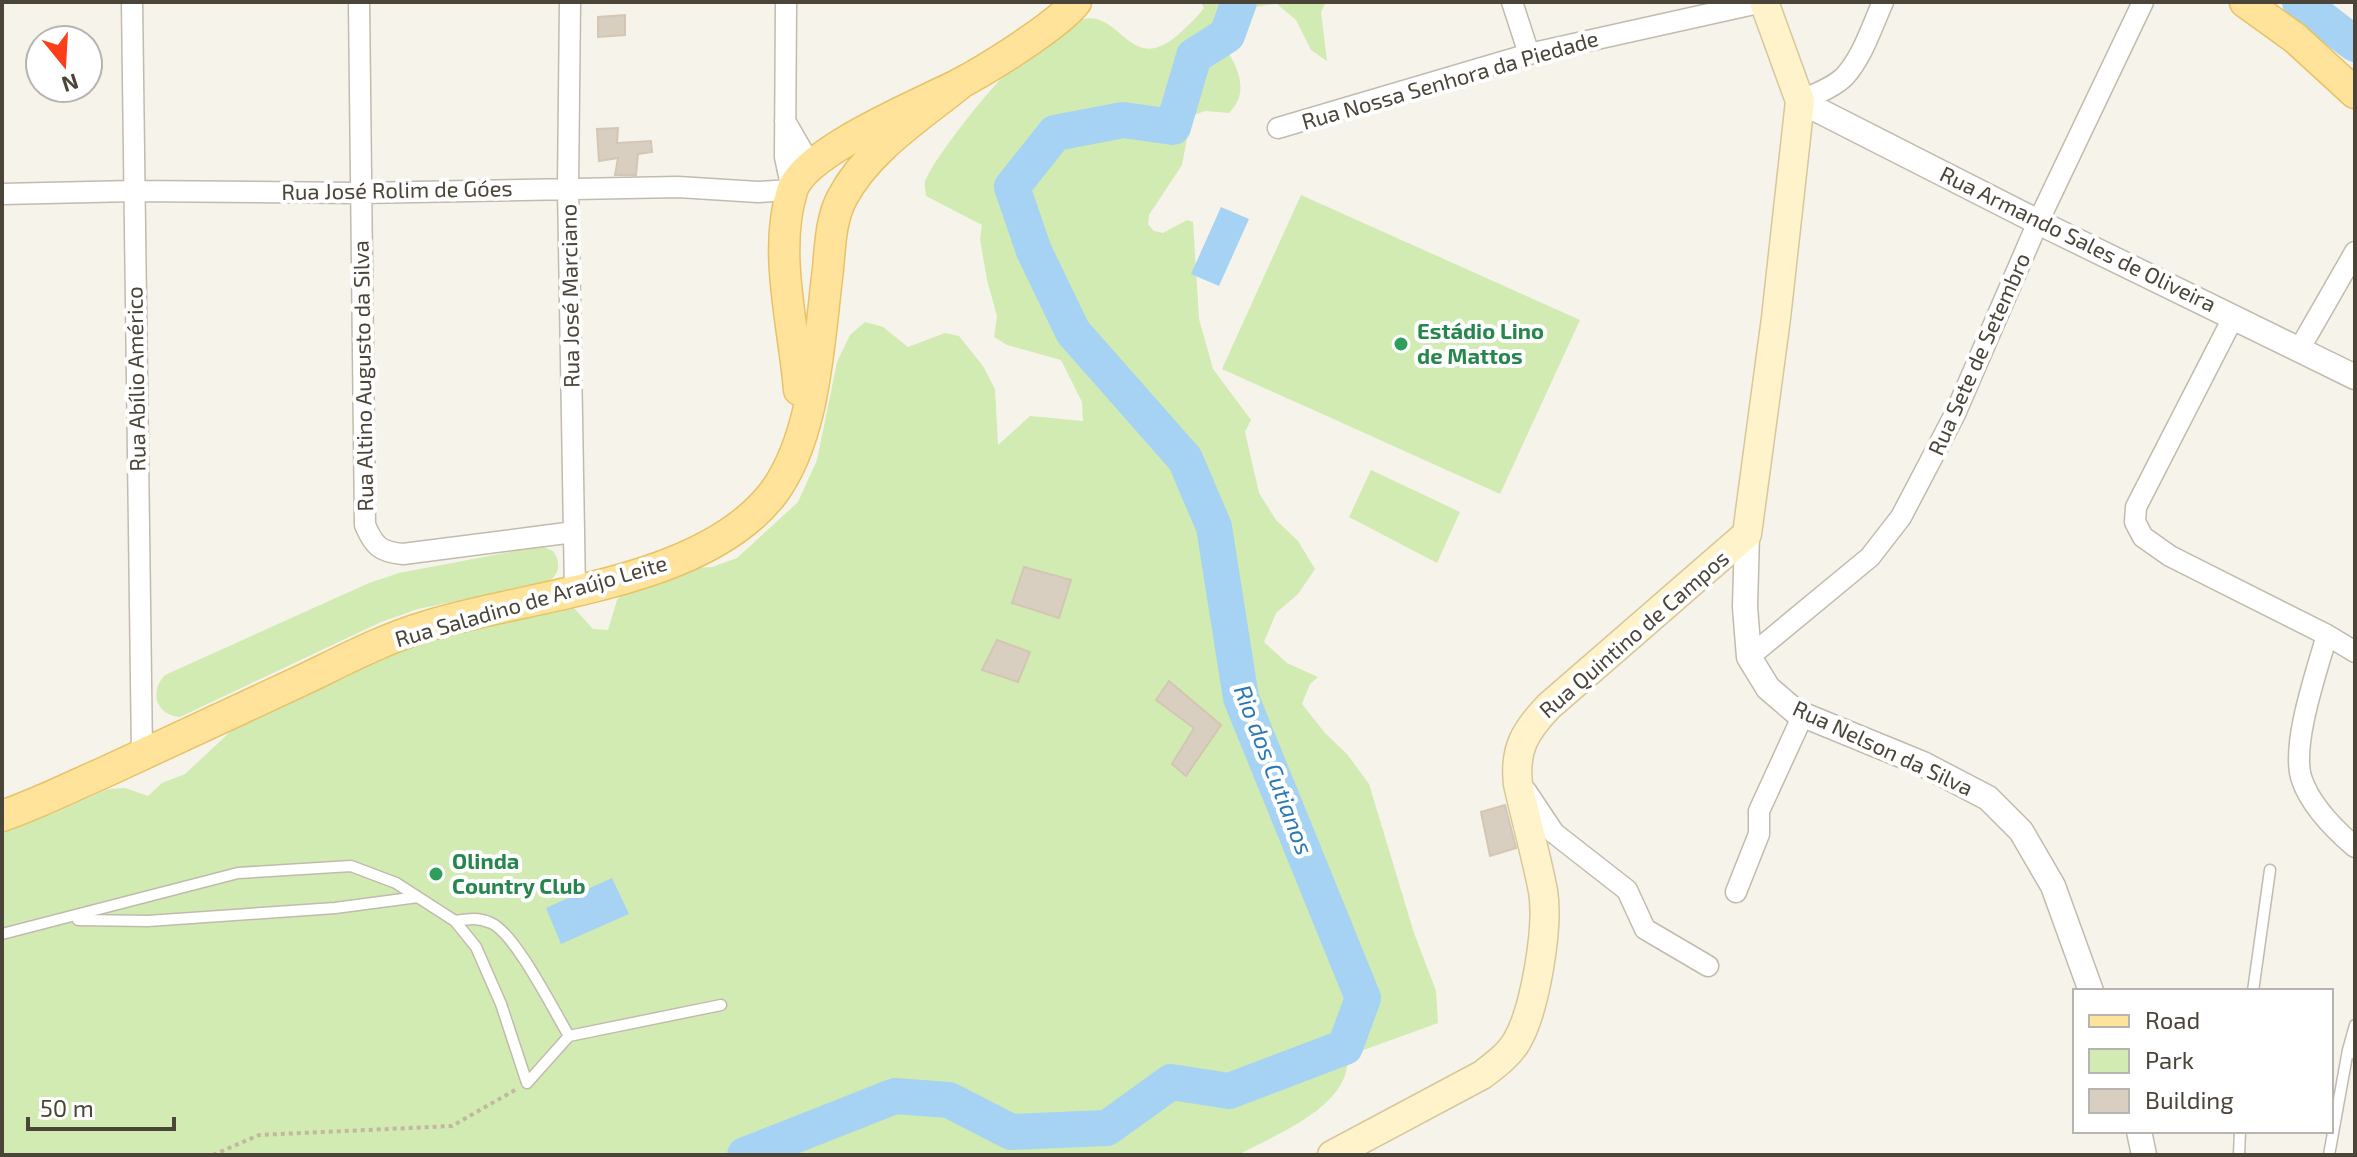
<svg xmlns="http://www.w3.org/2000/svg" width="2357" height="1157" viewBox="0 0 2357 1157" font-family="'Exo 2',sans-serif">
  <rect width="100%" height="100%" fill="#f6f3eb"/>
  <path fill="#d1ebb3" d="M1201,2H1326L1321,12L1327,61L1311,50L1296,20L1277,4C1247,7 1231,10 1220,40C1236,63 1252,90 1229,113L1205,111L1191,116L1182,165L1149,215L1148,224L1154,231L1163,233L1187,220L1193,222L1199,319L1213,369L1251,420L1245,432L1259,493L1276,520L1298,541L1315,569L1298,594L1276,613L1264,642L1287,663L1318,677L1310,684L1302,704L1325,733L1347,754L1369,784L1414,933L1436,991L1438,1023L1347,1056C1353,1106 1274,1135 1238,1155H2V828L54,813L108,789L125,788L148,796L162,783L185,774L244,719L306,671L547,598L574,608L593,629L608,630L617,600L630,587L663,570L712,567L737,558L798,502L817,460L837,362L850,335L865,322L883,327L908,347L945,333L959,336L983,366L995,389L998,445L1030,416L1083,421L1082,402L1061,360L1007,345L994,337L997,316L987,280L980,239L982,225L926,196C926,192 924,187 925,183C927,167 990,88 1004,76C1022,59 1060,24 1083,19C1122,11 1130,77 1179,34C1188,25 1197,18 1204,8Z
    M1301,195L1580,320L1500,494L1222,369Z
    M1371,470L1460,512L1437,563L1349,517Z
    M541,546L553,551C561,562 560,574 548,582L418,609L381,622L180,717C156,715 149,692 165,675L369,583L399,573Z"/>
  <path fill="#a6d3f3" d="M1221,207L1249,219L1219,286L1191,274Z
    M612,878L629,914L561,944L546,908Z"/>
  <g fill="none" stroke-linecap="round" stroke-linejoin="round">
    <path stroke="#a6d3f3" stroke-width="36" d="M2300,2L2355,44
      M745,1155L895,1096L949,1100L1011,1132L1107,1128L1171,1082L1229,1091L1345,1047L1363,998L1241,698L1214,527L1185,459L1073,332L1034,251L1012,187L1055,133L1123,120L1173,127L1194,56L1227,35L1239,2"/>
  </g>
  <path fill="#d8cfc0" stroke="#d3c7b3" stroke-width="2" d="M625,15V35L598,37V17Z
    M618,128L617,143L651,141L652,152L638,154L636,175H615L618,158L599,161L597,129Z
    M1024,567L1071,580L1059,618L1012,603Z
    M997,640L1030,652L1018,682L982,670Z
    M1169,681L1221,725L1186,776L1172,764L1194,728L1156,700Z
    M1505,805L1516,848L1490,856L1481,812Z"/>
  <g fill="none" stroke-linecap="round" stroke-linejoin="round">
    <g stroke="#c2bbad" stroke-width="13">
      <path id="service" d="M78,920L148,921L335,908L418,897
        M455,921C468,919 478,917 491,923C515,933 554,1011 569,1036
        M2,934L238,873L351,866L396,883L455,921L476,947L501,1004L527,1083
        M2253,991L2270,870
        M2355,1025L2348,1050L2355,1054
        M527,1083L569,1036L721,1005
        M2239,1155L2240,1131
        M2329,1155L2348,1050"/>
    </g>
    <g stroke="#c2bbad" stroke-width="23">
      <path id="minor" d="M132,2L142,755
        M359,2L365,525C374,546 380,552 403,554L574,532
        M570,2L568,187L575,591
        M1512,2L1529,54
        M1800,101C1815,94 1833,88 1845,76C1863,56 1872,26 1883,2
        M785,121L811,166
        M1278,128L1529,54L1763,2
        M2,194L133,191L360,193L678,187L758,192L792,190L785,157L786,2
        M2234,316L2136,507L2135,522L2143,537L2170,556L2327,635L2355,652
        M2300,348L2355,252
        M2327,635C2317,670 2290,747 2302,780C2311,806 2334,829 2355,847
        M1749,657L1870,557L1901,517L1955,414L2038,222L2143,2
        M1526,791L1554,833L1627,890L1645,929L1708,966
        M1736,892L1759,834V811L1803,715"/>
    </g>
    <g stroke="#c2bbad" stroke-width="27">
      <path id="tertiary" d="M1800,101L2038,222L2355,377
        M1747,534L1745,607L1749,657L1768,688L1796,712L1923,764L1988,798L2021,831L2053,886L2091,991
        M2139,1131L2144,1155"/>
    </g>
    <g stroke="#d7c79a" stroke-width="31">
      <path id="secondary" d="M1332,1155L1482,1075C1495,1065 1509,1055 1517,1041C1535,1010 1549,927 1543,891C1536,855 1526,820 1518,784C1514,749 1525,731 1549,706L1747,534L1776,318L1800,101L1764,2"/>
    </g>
    <g stroke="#e8c266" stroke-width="33">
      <path id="primary" d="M2245,2L2295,38L2355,93
        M799,390C794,327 773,253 792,191C803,152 920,104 957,85C986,70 1057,26 1076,2
        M2,816C37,804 71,787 105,772C173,741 241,709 309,677C346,659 384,639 424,627C527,594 698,586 771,496C816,439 819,340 828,269C830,247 831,218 842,198C867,150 919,117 960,84"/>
    </g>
    <path stroke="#c4b79e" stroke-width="4" stroke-dasharray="4 4" stroke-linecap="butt" d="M213,1155L259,1135L452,1126L515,1090"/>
    <use href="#service" stroke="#fff" stroke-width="10"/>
    <use href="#minor" stroke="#fff" stroke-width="20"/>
    <use href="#tertiary" stroke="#fff" stroke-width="24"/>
    <use href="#secondary" stroke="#fff3cc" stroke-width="28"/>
    <use href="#primary" stroke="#ffe39b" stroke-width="30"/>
  </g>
  <g fill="#2e9e5b" stroke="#fff" stroke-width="3">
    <circle cx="1401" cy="344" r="8"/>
    <circle cx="436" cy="874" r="8"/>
  </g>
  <g text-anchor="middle" stroke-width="8" stroke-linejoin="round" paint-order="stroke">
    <g font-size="22" fill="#4b4438" stroke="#fff">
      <text transform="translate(1450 80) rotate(-16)" y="8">Rua Nossa Senhora da Piedade</text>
      <text transform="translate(397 190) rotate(-1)" y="8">Rua José Rolim de Góes</text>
      <text transform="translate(2078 239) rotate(26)" y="8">Rua Armando Sales de Oliveira</text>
      <text transform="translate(570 296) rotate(-91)" y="8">Rua José Marciano</text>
      <text transform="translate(1979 354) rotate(-66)" y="8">Rua Sete de Setembro</text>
      <text transform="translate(363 376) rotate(-91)" y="8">Rua Altino Augusto da Silva</text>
      <text transform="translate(136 379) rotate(-91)" y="8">Rua Abílio Américo</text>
      <text transform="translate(531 601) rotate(-16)" y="8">Rua Saladino de Araújo Leite</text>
      <text transform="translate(1634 634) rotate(-41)" y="8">Rua Quintino de Campos</text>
      <text transform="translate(1883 748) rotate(25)" y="8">Rua Nelson da Silva</text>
    </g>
    <g font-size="22" font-weight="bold" fill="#27864d" stroke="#fff" text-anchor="start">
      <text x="1417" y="339">Estádio Lino<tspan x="1417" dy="25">de Mattos</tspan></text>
      <text x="452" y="869">Olinda<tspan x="452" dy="25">Country Club</tspan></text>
    </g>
    <g font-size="24" font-style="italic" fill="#2b79b3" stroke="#fff">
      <text transform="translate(1273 770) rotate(69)" y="8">Rio dos Cutianos</text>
    </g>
  </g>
  <rect width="2357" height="1157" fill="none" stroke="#4b4438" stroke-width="8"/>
  <rect x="2073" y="989" width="260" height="144" fill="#ffffff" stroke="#b7b4af" stroke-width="2"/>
  <rect x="2089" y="1015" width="40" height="12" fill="#ffe39b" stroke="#b7b4af" stroke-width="2"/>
  <text x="2145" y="1029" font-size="24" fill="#4b4438">Road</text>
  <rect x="2089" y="1049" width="40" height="24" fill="#d1ebb3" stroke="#b7b4af" stroke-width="2"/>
  <text x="2145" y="1069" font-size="24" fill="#4b4438">Park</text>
  <rect x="2089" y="1089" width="40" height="24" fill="#d8cfc0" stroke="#b7b4af" stroke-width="2"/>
  <text x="2145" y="1109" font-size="24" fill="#4b4438">Building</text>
  <g transform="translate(64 64) rotate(162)"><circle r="38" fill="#ffffff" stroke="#b7b4af" stroke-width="2"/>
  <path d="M0-6L14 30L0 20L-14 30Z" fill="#ff3d19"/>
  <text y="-12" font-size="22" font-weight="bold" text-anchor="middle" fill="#4b4438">N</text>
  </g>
  <path d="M28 1117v12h146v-12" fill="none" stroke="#4b4438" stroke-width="4"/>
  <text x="40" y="1117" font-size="24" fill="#4b4438" stroke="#ffffff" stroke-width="6" paint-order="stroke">50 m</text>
</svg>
